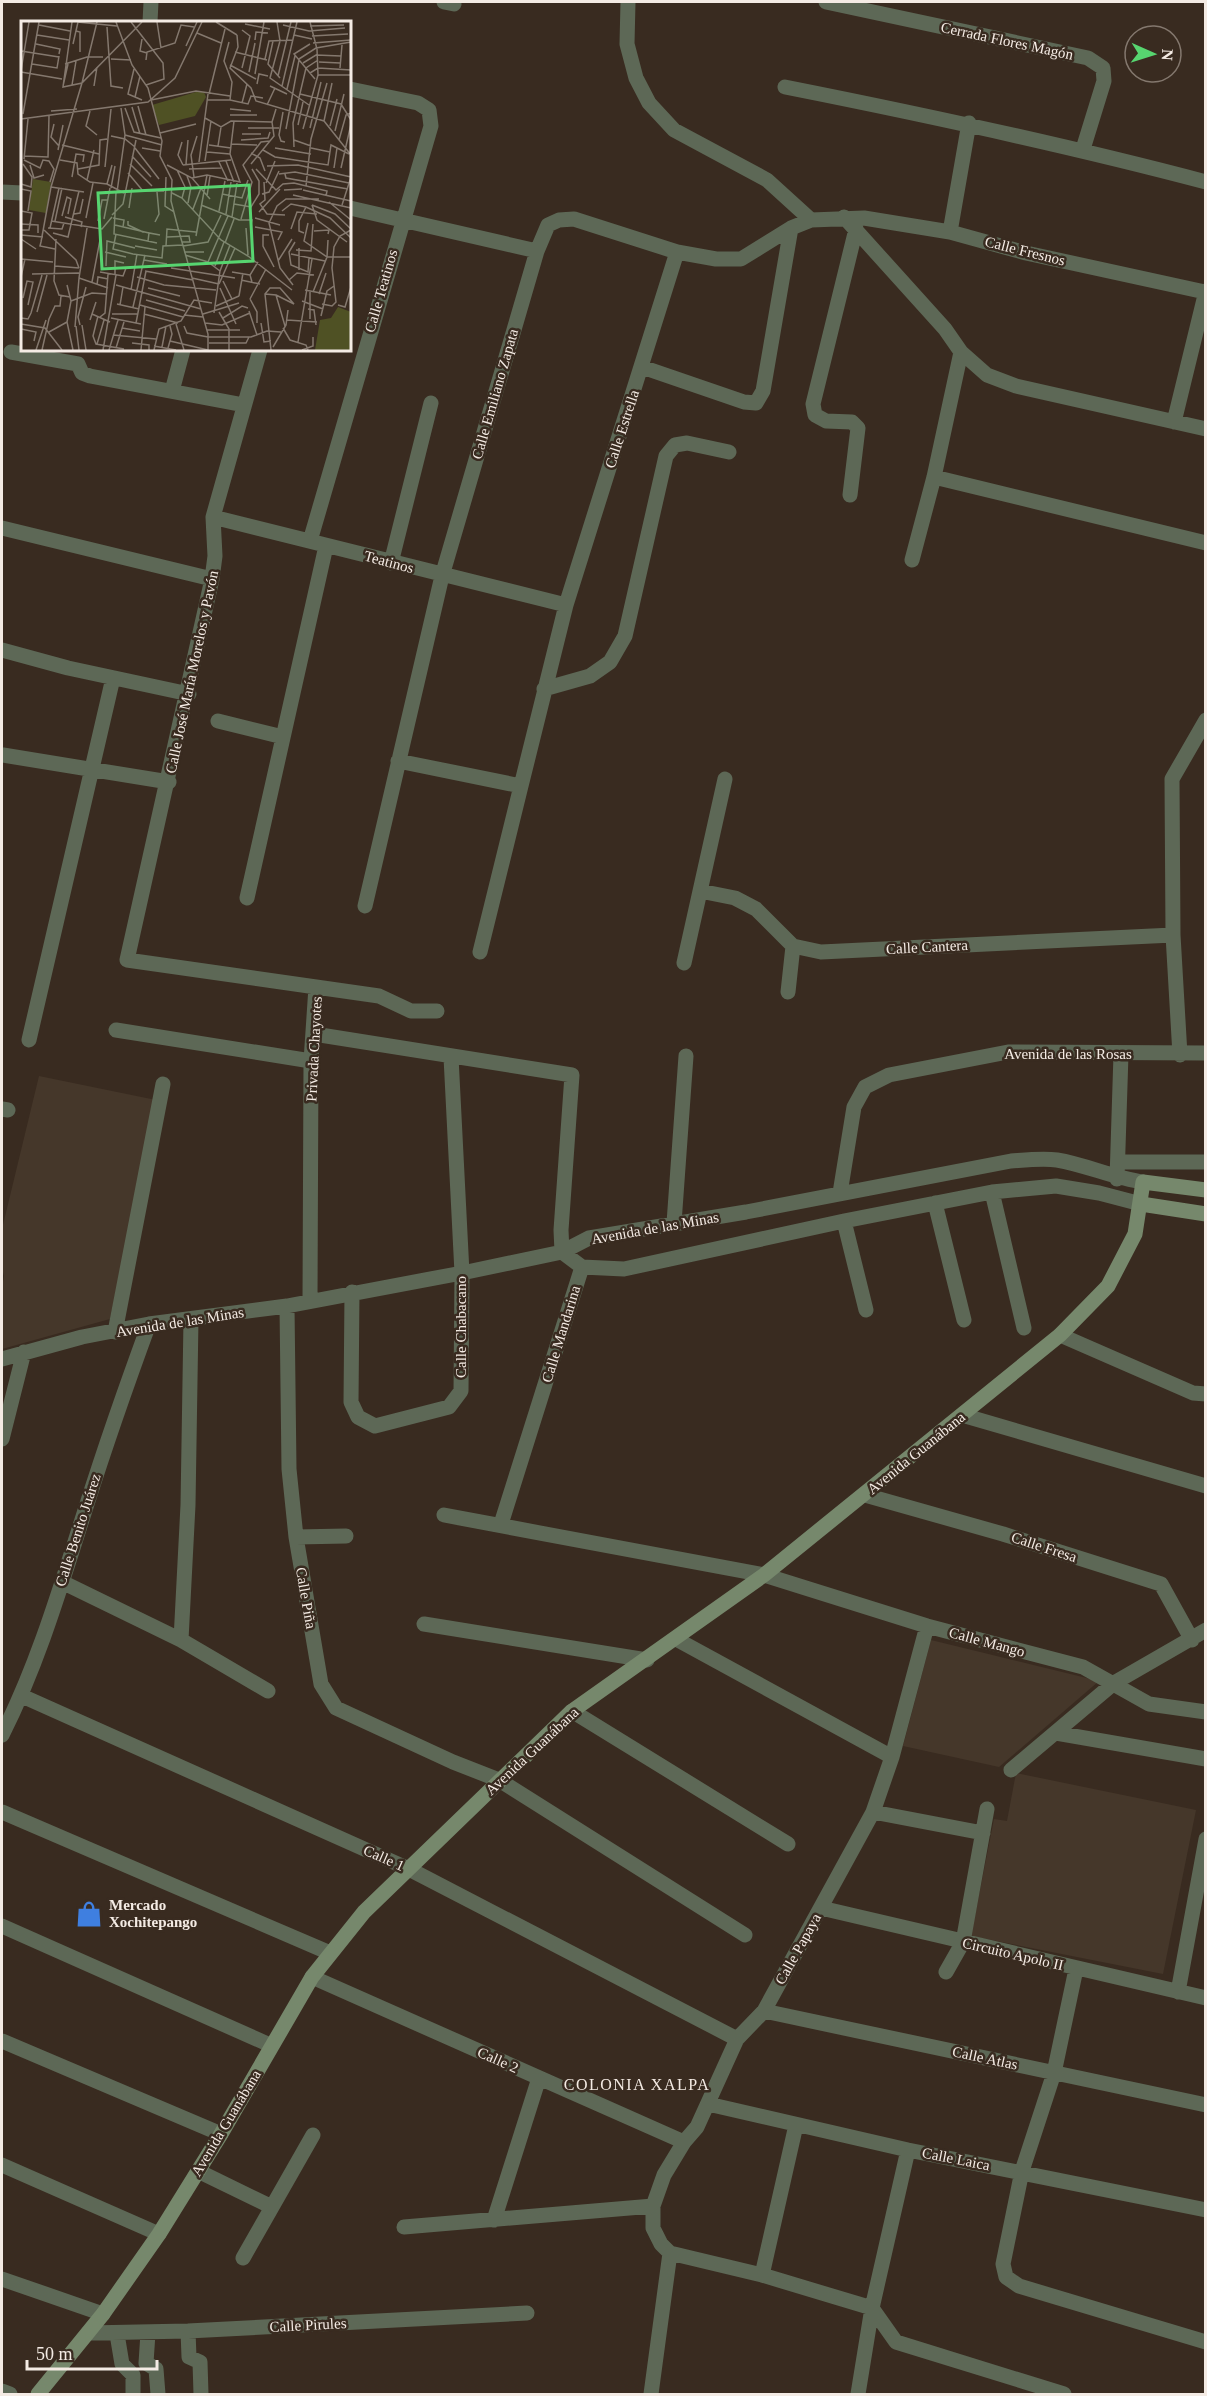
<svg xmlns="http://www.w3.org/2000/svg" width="1207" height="2396" viewBox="0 0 1207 2396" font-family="Georgia,serif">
  <rect width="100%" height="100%" fill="#392b20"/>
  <path fill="#45372a" d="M39,1076L156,1100L110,1319L2,1349V1287L4,1276L2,1269V1229Z
    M931,1640L1099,1681L999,1767L903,1746Z
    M1016,1773L1196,1810L1163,1974L971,1936L994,1819L1007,1821Z"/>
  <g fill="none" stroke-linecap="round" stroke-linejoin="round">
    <path stroke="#5d6856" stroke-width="15" d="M444,2L454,4
      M628,2L627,44L636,78L649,103L674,130L767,180L811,220
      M826,2L1088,58L1103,68L1104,81L1083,149
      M150,22L151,2
      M785,87C926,115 1066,145 1206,182
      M2,192L22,193
      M350,208L537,251
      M844,217L945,329L961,352L987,375L1016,386L1206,429
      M950,232L969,123
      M260,350L213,517L215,556L212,579L127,960L316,987L311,1061L310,1301
      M11,352L78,364L82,373L90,376L244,405
      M642,367L744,402L756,403L763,391L791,228
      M172,391L183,350
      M1174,422L1206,291
      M934,477L1206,543
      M850,495L858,428L852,422L826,421L815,415L813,404L856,229
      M213,517L566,605
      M2,528L212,579
      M310,541L431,126L429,110L418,103L350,89
      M912,560L934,477L961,352
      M391,563L431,403
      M2,650L68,668L189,694
      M544,689L590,676L610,662L625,636L666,456L675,445L687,443L729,452
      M218,721L283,737
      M3,755L169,782
      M398,761L521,786L480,952
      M521,786L566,605L677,252
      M700,891L735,898L756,909L793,946L821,952L1173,935
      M247,898L326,546
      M365,906L442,576L537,251L548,225L559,220L574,219L677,252L716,259H741L791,228L811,220L864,218L950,232L1026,253L1205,292
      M684,963L725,779
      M316,987L379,996L411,1011H437
      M788,992L793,946
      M116,1030L311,1061
      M314,1034L572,1075L561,1230L562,1252L582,1267L501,1524
      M29,1040L113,678
      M1180,1055L1173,935L1172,779L1206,720
      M2,1109L8,1110
      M1118,1162H1206
      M1117,1179L1121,1054
      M992,1192L1024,1328
      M840,1193L854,1107L865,1087L889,1075L1008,1052L1206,1053
      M935,1203L964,1320
      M844,1221L866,1310
      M674,1223L686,1056
      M582,1267L624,1269L844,1221L992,1192L1056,1186L1099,1193L1141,1204
      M352,1292L351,1402L358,1417L375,1426L449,1407L461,1391L462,1273L451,1057
      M287,1306L289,1469L296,1537L321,1684L336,1708L453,1762L499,1780L745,1935
      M115,1332L163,1084
      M1060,1335L1193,1393L1206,1394
      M2,1359L82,1337L149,1324L287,1306L462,1273L562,1252L589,1238L746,1212L1011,1161C1025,1160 1043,1158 1057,1160C1087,1165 1113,1178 1143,1182
      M962,1415L1206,1486
      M2,1439L24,1352
      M865,1495L1003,1534L1161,1584L1192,1640
      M444,1515L764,1575L927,1626L1083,1667L1149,1704L1206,1712
      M296,1537L346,1536
      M62,1582L181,1640L268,1691
      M424,1624L647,1660
      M676,1639L892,1757
      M181,1640L188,1505L191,1319
      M22,1696L409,1869L737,2039
      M572,1711L788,1844
      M1056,1733L1206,1759
      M2,1735C39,1662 62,1582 87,1504C106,1444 127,1384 149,1324
      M1011,1770L1114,1683L1206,1630
      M2,1812L330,1953
      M873,1812L983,1833
      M821,1908L1206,1998
      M2,1926L270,2045
      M1076,1969L1054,2073L1022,2171L1003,2264L1006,2277L1019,2286L1206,2342
      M946,1972L963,1942L987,1809
      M312,1977L684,2142
      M1178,1992L1206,1839
      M764,2011L1206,2105
      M2,2041L221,2134
      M708,2104L908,2150L1206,2210
      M2,2165L159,2234
      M198,2171L272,2207
      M494,2220L539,2078
      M404,2227L653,2206
      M670,2253L661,2244L653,2228V2206L664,2175L684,2142L697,2127L737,2039L764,2011L873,1812L892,1757L927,1626
      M670,2253L762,2275L872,2308L896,2342L1064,2394
      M243,2258L313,2135
      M762,2275L796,2125
      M2,2279L103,2314
      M188,2331L189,2357L200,2362L201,2394
      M88,2333L188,2331L527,2313
      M148,2333L146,2363L156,2369L158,2394
      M117,2334L122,2364L133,2375V2394
      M2,2391L10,2394
      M651,2394L670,2253
      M858,2394L872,2308L908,2150"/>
    <path stroke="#76886c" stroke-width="15" d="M1141,1204L1206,1214
      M38,2394L103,2314L159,2234L221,2134L312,1977L364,1912L572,1711L764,1575L1060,1335L1108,1286L1135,1234L1143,1182L1206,1190"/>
  </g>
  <defs>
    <g id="shop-bare" transform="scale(2.07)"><path d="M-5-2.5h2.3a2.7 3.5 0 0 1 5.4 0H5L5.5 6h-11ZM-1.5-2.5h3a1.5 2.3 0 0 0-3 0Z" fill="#3f7fe0" stroke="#392b20" stroke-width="2.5" paint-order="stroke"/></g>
  </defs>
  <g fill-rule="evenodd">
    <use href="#shop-bare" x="89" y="1914"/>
  </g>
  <g text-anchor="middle" stroke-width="5" stroke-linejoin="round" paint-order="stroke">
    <g font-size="15" fill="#f4ebe4" stroke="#392b20">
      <text transform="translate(1007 41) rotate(12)" y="5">Cerrada Flores Magón</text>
      <text transform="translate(1025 251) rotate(14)" y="5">Calle Fresnos</text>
      <text transform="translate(381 291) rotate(-74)" y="5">Calle Teatinos</text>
      <text transform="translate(495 394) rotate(-74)" y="5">Calle Emiliano Zapata</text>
      <text transform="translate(622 429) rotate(-72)" y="5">Calle Estrella</text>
      <text transform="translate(389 562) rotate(15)" y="5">Teatinos</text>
      <text transform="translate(192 672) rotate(-78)" y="5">Calle José María Morelos y Pavón</text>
      <text transform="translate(927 947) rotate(-3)" y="5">Calle Cantera</text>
      <text transform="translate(314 1049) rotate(-87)" y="5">Privada Chayotes</text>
      <text x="1068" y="1059">Avenida de las Rosas</text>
      <text transform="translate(655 1228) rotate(-10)" y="5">Avenida de las Minas</text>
      <text transform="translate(180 1322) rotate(-9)" y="5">Avenida de las Minas</text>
      <text transform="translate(461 1327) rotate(-90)" y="5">Calle Chabacano</text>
      <text transform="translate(561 1334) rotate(-73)" y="5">Calle Mandarina</text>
      <text transform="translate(916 1453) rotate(-39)" y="5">Avenida Guanábana</text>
      <text transform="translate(78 1530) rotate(-72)" y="5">Calle Benito Juárez</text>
      <text transform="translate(1044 1547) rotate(18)" y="5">Calle Fresa</text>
      <text transform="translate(306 1598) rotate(80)" y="5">Calle Piña</text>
      <text transform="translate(987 1642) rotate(15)" y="5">Calle Mango</text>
      <text transform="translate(532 1751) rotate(-43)" y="5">Avenida Guanábana</text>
      <text transform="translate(384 1858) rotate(24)" y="5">Calle 1</text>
      <text transform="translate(798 1949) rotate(-61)" y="5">Calle Papaya</text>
      <text transform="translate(1013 1954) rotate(13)" y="5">Circuito Apolo II</text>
      <text transform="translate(985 2058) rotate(12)" y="5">Calle Atlas</text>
      <text transform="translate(498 2060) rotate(24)" y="5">Calle 2</text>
      <text transform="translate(226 2123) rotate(-59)" y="5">Avenida Guanábana</text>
      <text transform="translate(956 2159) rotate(11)" y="5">Calle Laica</text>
      <text transform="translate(308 2325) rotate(-3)" y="5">Calle Pirules</text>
    </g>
    <g font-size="15" font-weight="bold" fill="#f4ebe4" stroke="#392b20" text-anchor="start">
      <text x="109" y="1910">Mercado<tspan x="109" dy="17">Xochitepango</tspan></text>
    </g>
    <g font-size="16" letter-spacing="1.5" fill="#f4ebe4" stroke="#392b20">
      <text x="637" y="2090">COLONIA XALPA</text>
    </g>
  </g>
  <g transform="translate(21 21)">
    <rect width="330" height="330" fill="#392b20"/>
    <path d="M317,286L330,291V329H294L299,299L310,297Z" fill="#4f5124"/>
    <path d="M12,158L30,161L25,192L8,189Z" fill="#4f5124"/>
    <path d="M175,71H183L185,76L174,95L138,104L131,84Z" fill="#4f5124"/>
    <path fill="none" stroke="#84786e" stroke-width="1.5" d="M51,1L42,66L61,62L76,1M56,1L96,5M95,1L111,44L127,67L141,120L139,135L151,159L150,180L157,207L187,313V329M110,1L142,42L143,58L125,64M136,1L140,27M195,1L216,14M256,1L259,20L249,57L288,84M289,1L296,28L297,54M224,3L249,8M18,4L49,10M262,4L288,10L324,7M289,5L323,4M86,6L90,65L102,67M55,10L59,11V31M176,12L200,22M16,14L48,19M216,14L217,26L209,47L230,67L235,80L303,100L330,134M273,14L291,18M291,15L327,13M121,18L119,30L126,32M234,19L235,11L247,12M252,20L247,43L259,57M292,22L330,19M15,23L39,28L38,33M52,23L57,1M289,23L273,33L294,58M165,25L176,1M0,30L38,36M214,31L246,39M90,38L110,39M244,38L248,20L272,19M278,38L295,27L330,21M125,39L126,31L154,22L160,4L173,6M298,41L319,42M282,42L295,34L320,35M11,43L36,47L38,35M44,43L66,36H82M209,44L235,58M221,47L229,15L221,9M319,47L321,24M113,48L107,73L121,79M0,50L8,1M0,51L41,58M228,51L234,22M289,52L297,47L330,49M234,53L243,1M297,54H329M257,55L270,1M236,63L238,53L247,55M51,64L55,40M42,65L47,43M73,65L76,46M249,65L266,73M261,65L276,1M266,68L274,35M188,73L204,8M279,73L320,83L330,99M114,76L119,55M130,79L175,70L209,75M186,79H209L211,61L203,40L208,21M209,79L227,83L230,75L242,77M221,82L226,63M246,84L254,67M117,85L125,114M111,86L119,113M104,87L113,111L140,117M209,88L230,90M30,90L56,88M69,90L65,105L76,114M262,91L258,114L260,120L264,121M2,93L18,1M209,94H236M184,97L200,106L210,100L251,101M0,98L127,81L154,57L181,1M303,100L311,62M33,103L30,116L38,125M277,104L282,81M309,105L316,78M227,107H258M289,107L300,61M265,108L278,39M282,108L297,54M314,110L323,73M139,112L175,103M221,113H240M104,114L141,124M90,115L104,118L114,126M220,119L247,117L249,111M273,119L290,125M318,119L325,94L330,92M161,121L157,134L162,144M210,123L236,124M41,124L78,133M188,124L210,127M197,125L200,106M273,126L272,102L285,47L297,39M114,127L138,158M121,127L139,130M254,127L290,133M290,127L309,131M37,129L42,104M242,129L254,136L307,144L310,124L328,133M186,131L209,133M230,132L239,137L244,150M3,135L27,136L28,95M111,135L130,156M3,138L7,98M3,139L19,147L22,139L28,140L33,148L29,161M39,139L56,142L57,153L69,161L86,163L103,172M184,140L190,100M205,140L213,161M178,141L187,73M198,141L207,160M109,143L131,165M165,143L167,119M230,143L253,115L251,101L255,88M9,144L13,157L23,154M146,144L171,157L189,178M162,144L210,139M246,145L277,144L330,156M84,146L90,88M313,147L316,127M320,147L330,103M57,148L78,144L79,119L86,118M168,148L200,147M235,148L255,169L262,163L273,162L306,170L305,175M156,149L164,166L161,177M107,152L122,170H143M258,153L274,151L328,162M264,153L265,157L327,168M166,155L170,166L167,182M51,156L55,133L63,134L62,141M145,156L144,185L153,191M173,156L170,134L176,115M171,157L186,154L219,161L209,133L213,100M66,159L73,129M243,161L244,179L239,183L246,193L264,194M245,162L254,140M0,163L10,166L11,156L2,143M86,163L91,144M285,165L290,118L306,62M30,166L63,171M90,167L94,145M0,168L10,170L7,190M263,169L281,168M282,169L330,180M95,171L93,213L136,222M96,171L104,114L100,87M151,172L161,177L200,219L227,235L271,269M201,173L221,177L227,159M241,173L248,171L258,150M272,174L330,187M186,175L189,155M308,181L330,199M213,183L230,186L238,173V160L231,148M180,184L218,199H231L230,204M291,184L296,199L326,221M291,184L314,193L330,208M321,184L330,156M108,187L111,167M172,188L180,167M0,190L11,192L8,209H0M198,190L204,160M261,190L270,183L285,186L309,197L330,217M238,191L259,168M53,193L59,192L62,178M205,193L210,161M91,194L102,183L115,119M41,195L46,176L50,178L47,193M44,196L61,201L60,206M211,196L216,162M65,197L72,162M92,197L103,199L102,206M234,197L259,204M83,198L89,167M220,198L231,161L222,144L240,121L249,120M30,200L81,208L91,196M34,200L41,167M77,200L81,179H86M107,200V204L122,211M134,201L138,193L136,171M287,202L283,220L306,236H330M0,203L17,204V212M94,204L128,212M234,206L261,211L257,219M27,207L41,208L43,202M29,207L38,167M66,207L58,257L87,267M225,207L227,234M270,208L276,191L296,193M23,209L55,239L58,247M293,210L308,209L307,213M32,212L47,216L58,170M283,212L278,210V200L285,186M95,213L92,228L112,233L141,237L142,225L162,224M0,214L22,216M248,214H242V225L253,246M175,215L186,154M146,216L168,215L169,221H161M0,218L15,228M35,218L33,260L38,274L49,276M127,220L128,212L139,214M20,221L30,166L61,62L121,1M20,221L19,225L34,228M274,221L268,231L270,244L287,251L288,237M204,222L213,198M114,225L136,229M145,225L146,208L175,211M162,225L187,221L200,194M278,227V249M275,229L290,230L292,203M84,231L105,236M163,231H183M270,233L304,240M164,234L187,241L199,250M0,238L32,241M123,239L146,243M257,240L271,218M187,241L207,195M34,245L58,247M85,245L86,220L114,227M194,245L203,221M150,247L214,257M124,250L172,259M79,251L102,255L105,247M211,251L229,254M11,253L58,252M94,254V240L103,242M0,256L4,238M116,256L143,264L195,269M171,257L198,263M220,259L239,263M268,259L276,252L293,254M202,260L211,278M71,261L79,219M231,261L229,254L237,241M198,263L214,227M46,264L50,280L46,301L52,329M76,264L77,256L87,258M95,264L180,288M272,264L259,247L248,202L256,185L265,178H298M127,267L159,275M199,267L215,303M110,269L116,233M284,269L310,274M292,271L306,236L307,219M244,273L255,274L264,305M298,273L305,252M218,275L222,252M2,277L6,260L12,261L7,284M229,278L245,248M229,278L236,291V302M125,279L164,290M50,280L71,272L86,273M281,280L302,288M96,283L118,288M301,283L311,285L315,281L311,247L313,226L319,215L330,209M99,284L102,266M119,284L162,296M317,284L324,286L330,266M195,285L218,275M112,286L124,234M287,288L293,289L295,304M228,290L236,314M16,291L26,254M198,291L208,308V329M193,292L199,250L209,224M71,293L89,301M91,293H116M123,293L157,302M182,293L218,282M163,294L182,296M77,295L72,315L75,323L103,328M300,295L306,270L313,265M79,296L84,292L87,253M0,297L7,298L10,292L21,254M90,297L120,303M202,297L221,285L227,287M289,298V271M69,299L75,281M266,299L296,301M115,302L125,250M184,302L201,304L229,292M240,302L243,321L250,320M0,303L24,307L41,329M155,303L163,329M59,304L57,296L65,266M61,304L65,329M55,305L58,329M163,305L166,312L187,316H230L246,310L260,311M54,306L58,257M101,307L119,310M262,307L269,319L285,324L287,329M0,308L15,311L13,320M186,309H219M28,311L46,301M92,314L135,318M149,320L187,329M277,321L291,238M111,322L128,324V329M188,322H225L228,316M76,323L83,299M133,325L155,329M141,326L145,305M252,326L265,304L267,289M95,327L103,301M147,327L151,313L149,305M15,329L25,299M21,329L28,298L34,285H39L40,275M82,329L95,254M88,329L97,299M120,329L124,286M133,329L138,308L160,300L173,279L191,282M250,329L244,273L249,267H259L273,283L255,274M281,329L292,325V316"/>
    <path fill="#57d570" fill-opacity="0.15" stroke="#57d570" stroke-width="3" d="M228,164L232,240L81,248L77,172Z"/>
    <rect width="330" height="330" fill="none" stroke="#f4ebe4" stroke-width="3"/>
  </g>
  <rect width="1207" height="2396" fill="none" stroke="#f4ebe4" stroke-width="6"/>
  <g transform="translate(1153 54) rotate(93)"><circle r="28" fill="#392b20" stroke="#84786e" stroke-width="1.5"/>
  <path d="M0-4.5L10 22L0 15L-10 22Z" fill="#57d570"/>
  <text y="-9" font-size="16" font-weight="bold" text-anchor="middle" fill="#f4ebe4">N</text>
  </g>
  <path d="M27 2360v9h130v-9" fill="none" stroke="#f4ebe4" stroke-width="3"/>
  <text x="36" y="2360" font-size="18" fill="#f4ebe4" stroke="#392b20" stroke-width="4.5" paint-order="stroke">50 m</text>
</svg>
